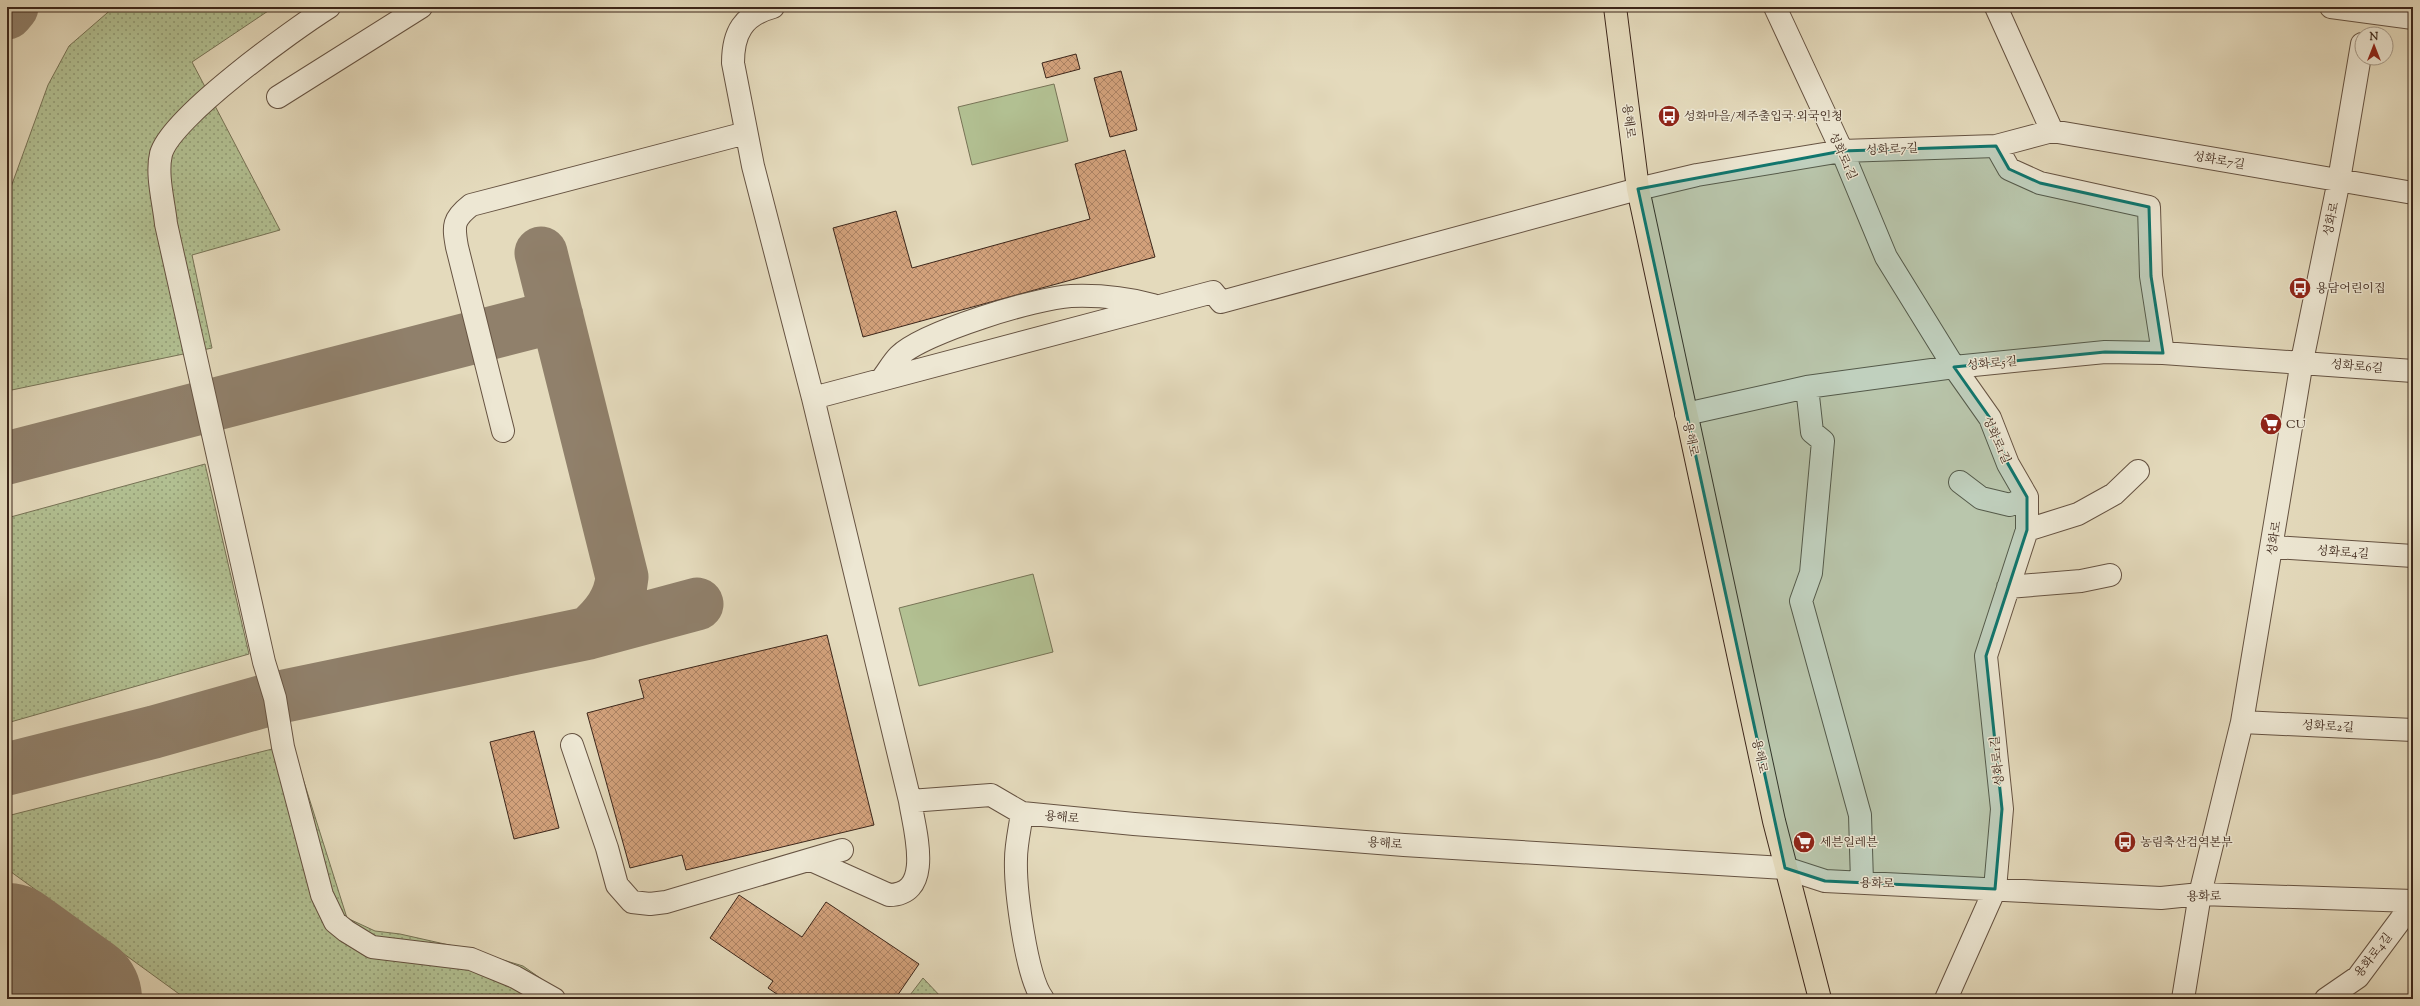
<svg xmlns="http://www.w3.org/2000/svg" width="2420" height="1006" viewBox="0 0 2420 1006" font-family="'Sorts Mill Goudy','Noto Serif KR',serif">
  <defs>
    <pattern id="grass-dots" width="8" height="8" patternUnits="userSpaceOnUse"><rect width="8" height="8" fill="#b2c092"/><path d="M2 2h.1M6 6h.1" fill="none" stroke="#929c76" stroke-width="1.8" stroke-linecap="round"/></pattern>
    <pattern id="building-cross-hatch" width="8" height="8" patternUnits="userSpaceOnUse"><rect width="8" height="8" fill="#d2a17b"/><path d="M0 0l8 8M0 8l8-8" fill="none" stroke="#ac8364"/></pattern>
  </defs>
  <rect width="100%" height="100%" fill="#e4dabc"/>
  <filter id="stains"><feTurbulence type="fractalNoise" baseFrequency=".005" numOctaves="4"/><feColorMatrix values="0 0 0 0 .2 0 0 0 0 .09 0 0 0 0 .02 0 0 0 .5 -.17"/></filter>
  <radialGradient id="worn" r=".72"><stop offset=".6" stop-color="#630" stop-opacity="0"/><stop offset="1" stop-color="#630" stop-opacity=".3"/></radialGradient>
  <path fill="url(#grass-dots)" stroke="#777356" d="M114,7H274L192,62L280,230L192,255L212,348L7,391V198L48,85L69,46Z
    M205,464L249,654L7,723V518Z
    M292,744L347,918L375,931L400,934L467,949L523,966L570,999H186L7,869V816Z
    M923,978L943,999H907Z"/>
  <path fill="#b2c092" stroke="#777356" d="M1054,84L1068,141L972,165L958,107Z
    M1033,574L1053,652L919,686L899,608Z"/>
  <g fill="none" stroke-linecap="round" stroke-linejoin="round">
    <path stroke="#90806b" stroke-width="53" d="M7,13L12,7
      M541,253L622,577C620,601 607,617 589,633
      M7,458L557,316
      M7,769L154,732L275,698L589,633L697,604
      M7,986L35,988L71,999"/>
    <path stroke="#90806b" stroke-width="134" d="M7,950L75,999"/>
  </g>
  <path fill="url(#building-cross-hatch)" stroke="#3c261a" d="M1076,54L1080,69L1046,78L1042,63Z
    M1121,71L1137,130L1110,137L1094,78Z
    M1125,150L1155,257L863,337L833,228L896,211L912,268L1090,219L1075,164Z
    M827,635L874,825L686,870L682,855L630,868L587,713L644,698L639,680Z
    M534,731L559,828L514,839L490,742Z
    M739,895L802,937L826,902L919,964L895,999H784L768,988L773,981L710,938Z"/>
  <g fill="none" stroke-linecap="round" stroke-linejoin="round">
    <g stroke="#665342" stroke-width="24">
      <path id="minor" d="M329,7C294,29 170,118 161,154C156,175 164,203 166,224L264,662L275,698L283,747L322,895L335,922L346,931L372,947L471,959L515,977L554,999
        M773,7C743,15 733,33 733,63L753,166L813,398L910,801L991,795L1022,813L1134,824L1404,845L1785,868L1825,881L2161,898L2200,894L2413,901
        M1775,7L1842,151L1886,257L1954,367L1990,418L2008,464L2027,497V530L1986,656L2002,809L1995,889L1946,999
        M1996,7L2052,131
        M2331,7L2413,18
        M278,97L421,7
        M1996,146L2009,169L2040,183L2149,207L2151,276L2163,353
        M881,380C887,373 892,363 899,356C924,332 1036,298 1071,296C1098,295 1127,298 1153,305
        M1807,387L1812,432L1823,441L1811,573L1801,601L1860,815L1862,882
        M813,398L1213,292L1221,302L1638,189L1697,175L1842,151L1996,146L2052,131L2413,193
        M1686,414L1807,387L1954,367L2105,352L2163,353L2413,371
        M503,431L457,247C453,225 453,219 471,205L746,133
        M1960,482L1981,498L2010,505L2027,497
        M2027,530L2078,514L2114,494L2138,471
        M2273,547L2413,556
        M2008,587L2081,581L2110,575
        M2242,722L2413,730
        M572,745L607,848L617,885L632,902L650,904L666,902L842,850
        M1022,813C1020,828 1016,844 1016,859C1015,888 1026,977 1043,999
        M811,860L889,895C935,895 914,828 910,801
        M2183,999L2200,894L2242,722L2302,361L2339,180L2362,44
        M2326,999L2358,977L2413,903"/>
    </g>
    <g stroke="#3c261a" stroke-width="24">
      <path id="major" d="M1615,7L1638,189L1774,821L1820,999"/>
    </g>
    <use href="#minor" stroke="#ede7d3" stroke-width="22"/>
    <use href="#major" stroke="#e4dabc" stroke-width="22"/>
  </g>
  <path fill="#0f766e" fill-opacity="0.2" stroke="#0f766e" stroke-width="3" stroke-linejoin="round" d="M1996,146L2009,169L2040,183L2149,207L2151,276L2163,353L2105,352L1954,367L1990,418L2008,464L2027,497V530L1986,656L2002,809L1995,889L1825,881L1785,868L1638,189L1842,151Z"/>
  <defs>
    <g id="bus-disc" transform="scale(1.15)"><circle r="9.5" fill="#8f2418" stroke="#ede7d3"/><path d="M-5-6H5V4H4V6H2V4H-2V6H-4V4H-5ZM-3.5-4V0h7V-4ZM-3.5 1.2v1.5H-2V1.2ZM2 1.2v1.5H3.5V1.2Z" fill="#fff"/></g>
    <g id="supermarket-disc" transform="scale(1.15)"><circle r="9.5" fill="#8f2418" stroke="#ede7d3"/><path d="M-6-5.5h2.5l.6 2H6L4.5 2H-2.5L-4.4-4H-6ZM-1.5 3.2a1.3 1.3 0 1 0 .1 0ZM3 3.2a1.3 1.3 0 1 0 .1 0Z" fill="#fff"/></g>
  </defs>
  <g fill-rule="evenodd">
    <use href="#bus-disc" x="1669" y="116"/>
    <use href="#bus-disc" x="2300" y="288"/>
    <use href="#supermarket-disc" x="2271" y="424"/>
    <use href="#supermarket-disc" x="1804" y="842"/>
    <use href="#bus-disc" x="2125" y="842"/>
  </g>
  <g text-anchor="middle" stroke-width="3" stroke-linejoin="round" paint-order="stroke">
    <g font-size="12" fill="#3c261a" stroke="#ede7d3" text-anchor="start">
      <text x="1684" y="120">성화마을/제주출입국·외국인청</text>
      <text x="2316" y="292">용담어린이집</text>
      <text x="2286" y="428">CU</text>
      <text x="1820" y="846">세븐일레븐</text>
      <text x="2140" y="846">농림축산검역본부</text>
    </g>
    <g font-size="12" fill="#3c261a" stroke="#ede7d3">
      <text transform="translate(1629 121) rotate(83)" y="4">용해로</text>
      <text transform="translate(1892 149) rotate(-3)" y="4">성화로7길</text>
      <text transform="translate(1843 156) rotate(66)" y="4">성화로1길</text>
      <text transform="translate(2219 160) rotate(10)" y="4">성화로7길</text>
      <text transform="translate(2331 219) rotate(-78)" y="4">성화로</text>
      <text transform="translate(1992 363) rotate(-5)" y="4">성화로5길</text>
      <text transform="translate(2357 366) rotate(5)" y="4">성화로6길</text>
      <text transform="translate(1691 439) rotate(78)" y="4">용해로</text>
      <text transform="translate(1997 440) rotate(66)" y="4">성화로1길</text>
      <text transform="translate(2274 538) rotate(-81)" y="4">성화로</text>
      <text transform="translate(2343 552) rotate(4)" y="4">성화로4길</text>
      <text transform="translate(2328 726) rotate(3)" y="4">성화로2길</text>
      <text transform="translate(1760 756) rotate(78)" y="4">용해로</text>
      <text transform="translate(1997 761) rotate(-96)" y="4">성화로1길</text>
      <text transform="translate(1062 817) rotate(6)" y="4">용해로</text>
      <text transform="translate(1385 843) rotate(4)" y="4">용해로</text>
      <text transform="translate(1877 883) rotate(2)" y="4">용화로</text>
      <text transform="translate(2204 896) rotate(-1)" y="4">용화로</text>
      <text transform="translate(2373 955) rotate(-52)" y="4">용화로4길</text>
    </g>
  </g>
  <rect width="2420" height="1006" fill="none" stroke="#e4dabc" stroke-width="24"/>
  <rect x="8" y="8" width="2404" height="990" fill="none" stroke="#3c261a" stroke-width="2"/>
  <rect x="12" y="12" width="2396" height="982" fill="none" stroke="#3c261a"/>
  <g transform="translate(2374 46)"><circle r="19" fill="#ede7d3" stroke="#a69a89"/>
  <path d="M0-3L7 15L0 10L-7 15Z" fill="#8f2418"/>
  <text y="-6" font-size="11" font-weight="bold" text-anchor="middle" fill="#3c261a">N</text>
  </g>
  <rect width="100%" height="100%" filter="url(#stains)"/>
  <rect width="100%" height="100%" fill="url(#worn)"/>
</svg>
